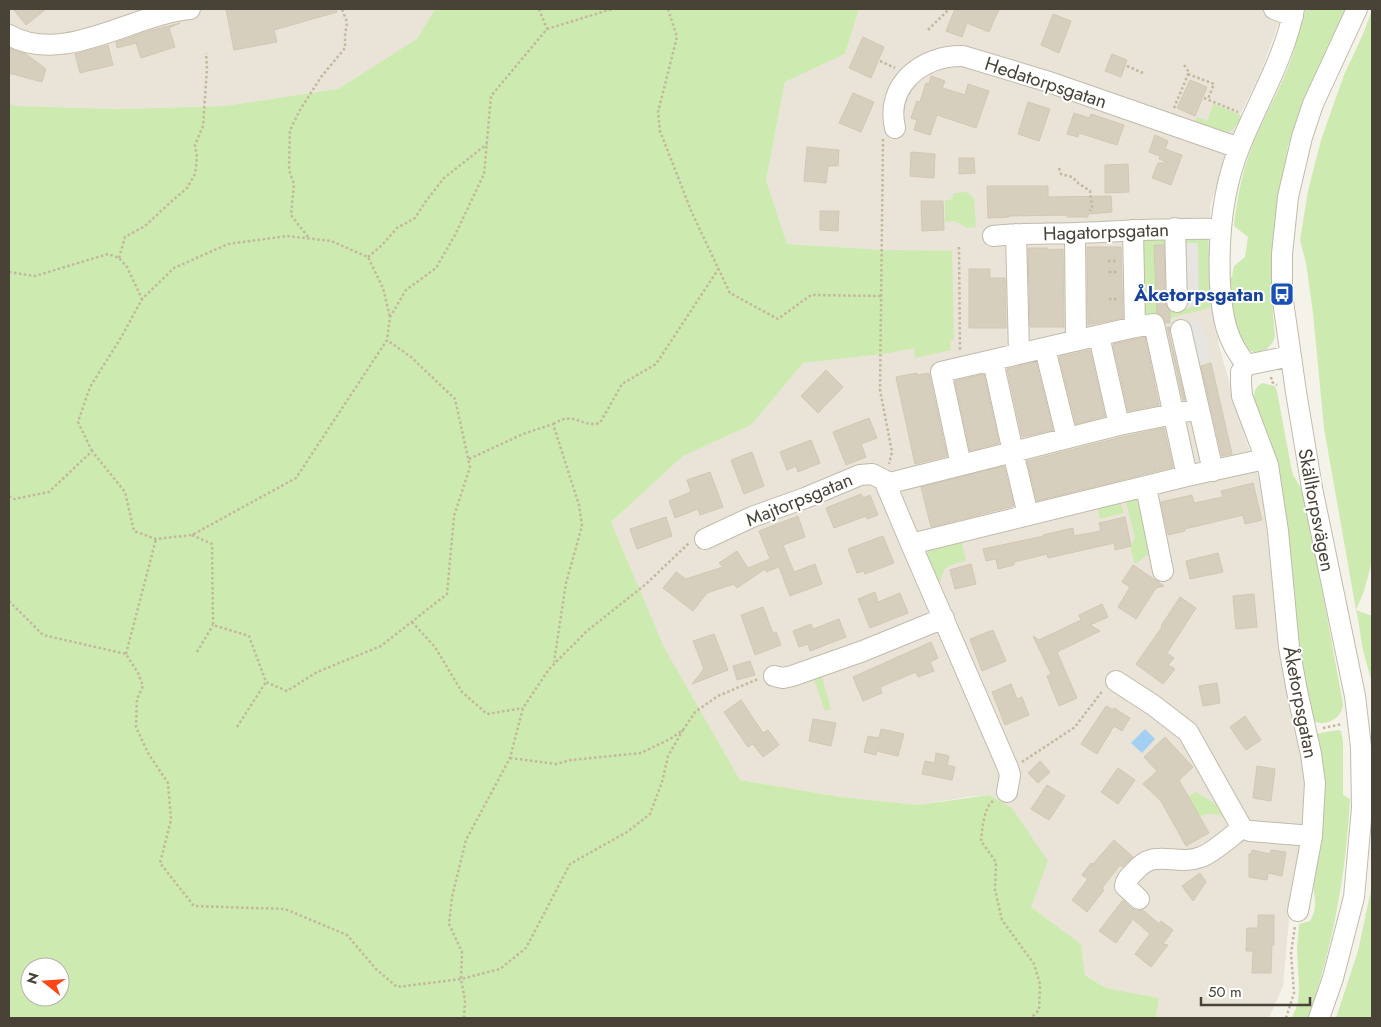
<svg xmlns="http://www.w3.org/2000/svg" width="1381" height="1027" viewBox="0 0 1381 1027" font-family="Jost,sans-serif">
  <rect width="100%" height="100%" fill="#f5f2e9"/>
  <path fill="#e9e4d7" d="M9,9H435L418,39L338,89L224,106L119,109L16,106L9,103Z
    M859,9H1281L1278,25L1260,74L1239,117L1210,206L1211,278L1219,346L1246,441L1262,486L1280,658L1288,700L1300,734L1306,797L1301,859L1289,920L1283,986L1269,1018H1156L1159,998L1106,988L1085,974L1081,944L1031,907L989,795L967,797L918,805L841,797L740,780L664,647L611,522L683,456L751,425L803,363L883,354L886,250L787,244L766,180L785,82L845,54Z"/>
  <path fill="#cdeab1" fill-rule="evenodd" d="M435,9H859L845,54L785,82L766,180L787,244L886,250L952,251L954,340L950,341L951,350L915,358L914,348L883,354L803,363L751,425L683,456L611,522L664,647L740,780L841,797L918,805L989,795L1012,808L1048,861L1031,907L1081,944L1085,975L1106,988L1159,998L1156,1018H9V103L16,106L119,109L224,106L338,89L417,39ZM30,967H60V997H30Z
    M1306,9H1346L1288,146L1280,189L1273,236L1272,302L1275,336L1273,342L1267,349L1256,353C1229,345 1231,302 1228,278L1232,277L1234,266L1245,257L1248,237L1234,226C1237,196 1244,164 1256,137C1267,111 1281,87 1291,60C1297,43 1300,26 1306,9Z
    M1372,10V561L1364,591L1356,610L1372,616V688C1371,676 1367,665 1364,654C1360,639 1360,625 1356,610L1324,428L1313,313L1306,263L1300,240L1308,191L1321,140L1344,75L1364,32Z
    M1214,104L1242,116C1229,143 1217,131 1193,124L1197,117L1207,121Z
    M967,192L974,198L976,227L967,228L955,221L945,222V201L952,199L954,193Z
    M1165,238L1167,239V245L1154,246L1157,311L1185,309L1198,305L1181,244L1182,238H1205L1208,242L1212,302L1210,307L1207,309L1143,324L1137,240Z
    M1262,383L1275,386L1277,391L1291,467L1293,475L1301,488L1308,513L1343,704C1343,719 1321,730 1310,718L1254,402C1254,393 1254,388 1262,383Z
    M1140,498L1153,551L1135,564L1130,547L1135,538L1126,502Z
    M1119,502L1121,504L1124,513L1100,519L1098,511L1100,507Z
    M961,539L966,561C951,565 943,564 941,581L935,583L925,558L931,547Z
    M821,674L831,709L825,711L813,677Z
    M1338,730L1341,731L1343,742V795L1350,799C1346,874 1333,947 1308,1018H1292L1298,1003L1299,988L1297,949L1299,924L1310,921C1318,908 1315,897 1312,882L1314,734Z
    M1196,792C1207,799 1219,805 1229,815L1205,814L1200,817L1188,796Z
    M1372,885V1018H1336L1358,951Z"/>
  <path fill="#e6e5e1" d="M1182,243H1198L1199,306L1184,307Z
    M1201,320L1211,359L1197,363L1187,323Z"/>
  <path fill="#a4cff3" d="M1145,729L1155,739L1142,753L1131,743Z"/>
  <path fill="#d7cfbe" stroke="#d2c7b1" d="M13,9H46L26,25Z
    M226,9H336L337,12L274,30L277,42L234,50Z
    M955,9H999L989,32L967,23L962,37L946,31Z
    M1053,14L1071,21L1059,53L1041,45Z
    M180,23L169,28L175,47L141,58L136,43L117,48L116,42L149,31Z
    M863,37L884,47L871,78L849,68Z
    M108,45L113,65L80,73L75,54Z
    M9,48L26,54L46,69L42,82L9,73Z
    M1112,54L1127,60L1121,77L1105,71Z
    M931,76L945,81L942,88L965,95L968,84L989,91L976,128L937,115L930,135L914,130L917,120L911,118L917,101L920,102L926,83L929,84Z
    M1190,80L1207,87L1195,116L1177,108Z
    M853,93L874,102L861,132L839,123Z
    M1028,102L1050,109L1039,141L1018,134Z
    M1074,113L1089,118L1091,114L1124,125L1117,145L1079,133L1078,137L1067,134Z
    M1155,135L1168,141L1165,149L1182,155L1171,185L1152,178L1158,163H1169L1159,159L1160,156L1149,152Z
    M807,147L839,150L838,166H828L826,183L804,181Z
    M911,152L935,154L934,178L910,176Z
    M959,158H974L975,173L959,174Z
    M1128,164L1129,192L1105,193V165Z
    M987,186H1048V197L1111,196L1112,212L1088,214V217H1067V215L1009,216V217L988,218Z
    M921,201H943L944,230L922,231Z
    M820,211H839L838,231L820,230Z
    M1154,245H1164L1165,302L1170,311V323H1166L1163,316L1157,313Z
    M1087,247H1121L1123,318L1088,325Z
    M1028,248H1048V250L1063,249L1064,327H1030Z
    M969,269H990V278H1005L1006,328H969Z
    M1167,327H1170L1169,333L1185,400H1183Z
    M1145,337L1159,405L1128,411L1113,344Z
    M1090,350L1105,416L1076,424L1059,357Z
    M1036,362L1053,430L1022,437L1007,369Z
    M1211,363L1232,454L1222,456L1201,366Z
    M826,370L843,387L818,413L801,396Z
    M917,373V375L929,373L947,456L915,464L896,377Z
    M984,374L999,443L970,451L955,381Z
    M869,418L877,438L861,444L866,457L846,465L833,432Z
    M1164,428L1173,467L1037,501L1027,461L1122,437Z
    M811,440L820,463L798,472L796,466L787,470L780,452Z
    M752,452L764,486L744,494L731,460Z
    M1004,466L1014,506L931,527L921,487Z
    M710,472L723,507L700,515L698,509L675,518L669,501L691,492L687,480Z
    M1253,483L1262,520L1245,524L1243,515L1185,529V531L1168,535L1161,502L1192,495L1194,503L1223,497L1221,491Z
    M861,494L863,498L870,495L878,515L867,519L866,516L834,528L826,508Z
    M798,516L805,537L783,545L794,572L815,564L822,584L790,596L779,567L766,572L765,569L737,588L734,584L707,593L693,611L663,588L676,572L686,579L723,567L719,563L737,551L748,568L770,559L759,531Z
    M666,517L672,536L637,549L630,529Z
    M1125,517L1131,546L1115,550L1114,543L1048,558L1047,554L1014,562V565L998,569L996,559L986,561L983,549L1044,536L1043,535L1073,528L1074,536L1101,531L1099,523Z
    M883,536L894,563L865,574L864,571L857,573L848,549Z
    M1218,553L1223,572L1190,579L1186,561Z
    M971,564L976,584L955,589L950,570Z
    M1133,565L1164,586L1156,588L1136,619L1118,607L1130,587L1122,582Z
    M875,592L878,602L900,593L908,613L870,628L858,599Z
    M1254,594L1257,627L1236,629L1233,596Z
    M1180,597L1196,608L1167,653L1174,658L1168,665L1175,669L1163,684L1136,664L1162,627L1161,626Z
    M1102,604L1108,617L1090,625L1100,631L1057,652L1077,698L1059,706L1047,676L1051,674L1033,636L1039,640L1081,620L1079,615Z
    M763,607L773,633L776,632L781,645L755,655L741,615Z
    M839,619L846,637L810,651L808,644L799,647L793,631L811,624L813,629Z
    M993,630L1006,661L982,671L970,639Z
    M714,634L728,670L692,684L704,669L693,641Z
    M931,642L938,658L930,662L934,671L918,677L916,672L880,687L882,693L863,701L853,677Z
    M750,661L755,675L737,680L733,666Z
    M1217,683L1220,703L1203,706L1199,686Z
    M1011,684L1017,699L1022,697L1029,715L1005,725L992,692Z
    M741,700L763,733L768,730L779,745L763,757L753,744L748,747L724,712Z
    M1106,706L1113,710L1114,708L1130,718L1122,731L1114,726L1097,754L1081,744Z
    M1245,716L1261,740L1246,750L1230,727Z
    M813,719L836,723L831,746L809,741Z
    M881,729L904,734L898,756L877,751L876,755L864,752L868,736L879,738Z
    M1165,737L1193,767L1179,780L1209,833L1186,846L1161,801L1143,784L1157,771L1144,757Z
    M936,753L949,756L947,765L955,767L952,780L922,774L925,761L935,763Z
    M1040,761L1050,772L1038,783L1028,773Z
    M1257,766L1275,769L1271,801L1253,798Z
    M1118,768L1135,780L1118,804L1101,792Z
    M1047,785L1065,796L1049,820L1031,809Z
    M1114,840L1133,857L1122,867L1120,865L1102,888L1104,890L1087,912L1072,900L1088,879L1082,875L1091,863L1093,864Z
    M1252,850L1270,854L1271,850L1286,852L1282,876L1268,873L1267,880L1249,877V854H1251Z
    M1200,873L1206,882L1193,901L1182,886Z
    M1123,900L1131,908L1137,911L1143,910L1159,924L1161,921L1173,930L1163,944L1168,945L1151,967L1135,954L1150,934L1133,919L1116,943L1099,931Z
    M1258,915H1274V945H1272L1271,973H1252L1253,951H1246L1247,928H1258Z"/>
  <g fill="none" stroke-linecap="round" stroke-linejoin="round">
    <g stroke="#c1bbab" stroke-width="22">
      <path id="minor" d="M1274,9L1293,16
        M9,35C64,66 133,14 190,9
        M895,128C885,85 922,55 963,56L1046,81L1239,148
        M1175,228L1177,302
        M1133,230L1135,327
        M1075,233L1076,341
        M1016,234L1019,353
        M993,236C1021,233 1049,234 1077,233C1125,231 1172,228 1220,229
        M1181,330L1213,471
        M1099,336L1119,425
        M1045,349L1067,438
        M1290,356L1247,365L1241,372V383L1242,396L1268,465L1278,531L1289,647L1297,691L1311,754L1315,783L1312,836L1298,911
        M1247,365C1226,341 1222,316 1220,284C1218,238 1222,190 1240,146C1258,101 1285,57 1294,9
        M961,465L941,372L1135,327L1154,324L1187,476
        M886,484L1013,452L993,361
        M1146,487L1163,571
        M1028,515L1013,452L1119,425L1199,409
        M705,539L752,517L805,498L860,475L872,474L884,480L911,544
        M774,676L783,678L792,676L863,651L944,618
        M1116,681L1153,705L1188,732L1242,828
        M1007,792L1010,775L1008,768L911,544L1187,476L1265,459
        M1139,899L1125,886C1126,879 1130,876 1135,871C1156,847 1175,867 1201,857C1213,853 1231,836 1242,828L1250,831L1312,836
        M1319,1018L1333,978L1354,897L1362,808L1361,747L1355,696L1312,488L1296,392L1282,294V254L1288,197L1302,137L1313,104L1357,9"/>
    </g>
    <path stroke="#c3b79c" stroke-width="2.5" stroke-dasharray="2.5 2.5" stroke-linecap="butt" d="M539,9L547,29
      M668,9L677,37L658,112L660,131L692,213L730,293L778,319L811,295L881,296
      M928,30L949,9
      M880,61L895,68
      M1127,66L1143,73
      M1188,74L1214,84L1208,99
      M1204,98L1238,112
      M1174,108L1189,72L1184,65
      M883,139L880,390L892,452L889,464
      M1059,168L1061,174L1072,177L1078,183L1090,191L1092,207L1090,211
      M308,237L291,215L294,184L289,170L290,130L300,110L321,77L345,48V36L347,22L342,9
      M959,247L960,351
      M368,257L382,245L397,228L415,218L426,201L444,178L487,144
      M119,258L125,237L145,226L173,200L187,188L195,174L197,158L195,145L203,126L207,68L206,53
      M1108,261H1117
      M9,272L35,276L108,254L119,258L127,267L142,299
      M1109,272H1118
      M1109,299H1118
      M1271,377L1272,382L1277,385
      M553,424C576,410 579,428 600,423L622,384L656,364L719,268
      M92,451L78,422L90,387L122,336L142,299L174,268L228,244L287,236L331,241L368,257L383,288L390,317
      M469,459L523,434L553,424L579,505L582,526L566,583L554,662
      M9,496L14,499L49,492L92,451L125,492L134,531L156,539L192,535L296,478L387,340L390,317L406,290L436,268L455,235L484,174L491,96L547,29L612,9
      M192,535L212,544L213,625L249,636L266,682L287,691L317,672L381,646L447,594L454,516L470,467L455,399L411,357L387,340
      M9,601L43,635L126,654L138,673L143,686L137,699L136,727L148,753L168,783L171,820L160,863L194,906L285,909L347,935L376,969L397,987L461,979L500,969L526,948L570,864L627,832L650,814L662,782L668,756L683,730
      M412,622L435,647L462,692L487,714L523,708
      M197,652L213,625
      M126,654L156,539
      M237,727L266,682
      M1323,728L1342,724
      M510,758L556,764L571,760L641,753L670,739L683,730L695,712L718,696L758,679
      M1022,762L1075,727L1103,690
      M993,801C984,807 982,830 981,841L996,862L995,890L1002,920L1034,964L1040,984L1039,1010L1031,1018
      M464,1018L465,1000L461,979L462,952L449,924L452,897L466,840L510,758L523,708L549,669L587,631L646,584L689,543
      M1286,1018L1294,993L1291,953L1295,926"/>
    <use href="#minor" stroke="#fff" stroke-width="20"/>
  </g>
  <defs>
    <g id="bus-square" transform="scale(1.25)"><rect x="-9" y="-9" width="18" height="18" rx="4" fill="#1a4fb4" stroke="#fff"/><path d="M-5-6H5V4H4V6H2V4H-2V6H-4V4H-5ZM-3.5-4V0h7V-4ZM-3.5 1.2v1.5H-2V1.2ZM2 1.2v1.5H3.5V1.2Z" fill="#fff"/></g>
  </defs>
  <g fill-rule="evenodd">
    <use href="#bus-square" x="1282" y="294"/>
  </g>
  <g text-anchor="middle" stroke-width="4" stroke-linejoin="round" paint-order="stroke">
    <g font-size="19" fill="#494337" stroke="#fff">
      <text transform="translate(1046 82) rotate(18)" y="7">Hedatorpsgatan</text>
      <text transform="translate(1106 231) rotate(-2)" y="7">Hagatorpsgatan</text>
      <text transform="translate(799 499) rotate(-22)" y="7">Majtorpsgatan</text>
      <text transform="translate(1317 510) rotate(79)" y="7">Skälltorpsvägen</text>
      <text transform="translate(1301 702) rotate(79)" y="7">Åketorpsgatan</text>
    </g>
    <g font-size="19" font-weight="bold" fill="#164399" stroke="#fff" text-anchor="end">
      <text x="1264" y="301">Åketorpsgatan</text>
    </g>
  </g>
  <rect width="1381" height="1027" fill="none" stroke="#494337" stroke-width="20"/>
  <g transform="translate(45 982) rotate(287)"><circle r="24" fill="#ffffff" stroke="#b6b4af"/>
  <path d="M0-4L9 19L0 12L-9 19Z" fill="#ff4616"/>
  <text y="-8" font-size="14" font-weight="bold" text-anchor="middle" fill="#494337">N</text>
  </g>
  <path d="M1201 997v8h109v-8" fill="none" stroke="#494337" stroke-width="2.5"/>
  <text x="1208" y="997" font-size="15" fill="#494337" stroke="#ffffff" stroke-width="4" paint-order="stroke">50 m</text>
</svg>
